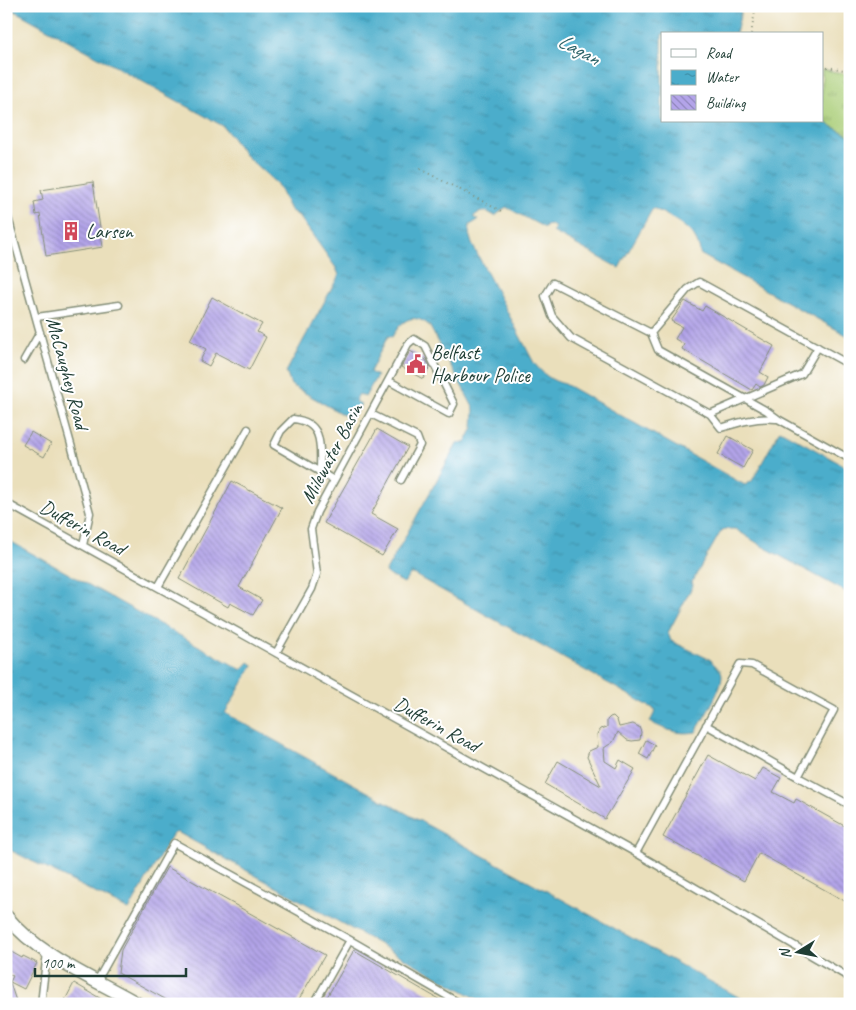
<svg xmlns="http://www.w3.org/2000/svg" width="856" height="1010" viewBox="0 0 856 1010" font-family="Caveat,sans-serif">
  <defs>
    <pattern id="grass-tufts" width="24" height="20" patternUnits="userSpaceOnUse" patternTransform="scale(1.25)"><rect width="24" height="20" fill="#aace78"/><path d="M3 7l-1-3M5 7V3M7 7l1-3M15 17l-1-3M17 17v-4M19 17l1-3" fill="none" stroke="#8aa863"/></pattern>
    <pattern id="water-ripples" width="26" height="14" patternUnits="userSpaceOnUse" patternTransform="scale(1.25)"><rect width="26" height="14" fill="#4badcb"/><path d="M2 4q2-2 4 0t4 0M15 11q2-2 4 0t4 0" fill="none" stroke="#3e8ea6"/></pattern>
    <pattern id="building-back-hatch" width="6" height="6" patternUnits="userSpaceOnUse" patternTransform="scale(1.25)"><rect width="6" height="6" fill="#b3a4e9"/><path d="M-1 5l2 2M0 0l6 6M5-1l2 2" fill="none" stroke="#9187be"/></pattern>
  </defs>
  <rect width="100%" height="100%" fill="#fff"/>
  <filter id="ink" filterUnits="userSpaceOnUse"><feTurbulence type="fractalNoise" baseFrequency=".02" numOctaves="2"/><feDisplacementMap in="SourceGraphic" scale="10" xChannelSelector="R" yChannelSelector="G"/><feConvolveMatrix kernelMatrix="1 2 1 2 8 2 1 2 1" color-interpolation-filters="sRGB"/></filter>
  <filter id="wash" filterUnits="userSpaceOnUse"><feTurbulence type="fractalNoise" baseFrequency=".0096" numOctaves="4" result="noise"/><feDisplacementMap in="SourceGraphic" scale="20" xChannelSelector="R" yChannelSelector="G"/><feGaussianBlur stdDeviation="1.12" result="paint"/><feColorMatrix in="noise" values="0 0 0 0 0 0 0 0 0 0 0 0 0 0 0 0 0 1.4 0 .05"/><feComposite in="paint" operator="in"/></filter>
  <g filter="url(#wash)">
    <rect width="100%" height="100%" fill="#eadfbb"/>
    <path fill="url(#grass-tufts)" stroke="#648656" d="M822,69L850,75V136L822,121Z"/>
    <path fill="url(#water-ripples)" stroke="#357580" d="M6,6H742L736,34H662V121H822L850,136V337L700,254C699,230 672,218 653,208L619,268L553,232L555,227L549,224L545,228L506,207L495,216L486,211L478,213L473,217L478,220L470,225L469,234L472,244L534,363C543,374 551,381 565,384L741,483L745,485L752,481L780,430L850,469V594L762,546L735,529H724L720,533L692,582L693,585L668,633L671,641L711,660C713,665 719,667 721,671C727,683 702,720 696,732C678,735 666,730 650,722L656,710L413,574H410L404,583L387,574L386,571L457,444L466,441L473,428L474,409L429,325C411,311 401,322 392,337L388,336L370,372L377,376L365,397L359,394L355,401L361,404L353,416L347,417L291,385L286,372L339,275L336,268L299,216L290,210L277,184L245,155L223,126Z
      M6,539L242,670L249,662L253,665L225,713L751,1004H487L177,832L172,835L129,910L6,848Z"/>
    <g id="blocks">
      <path fill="url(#building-back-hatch)" d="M93,182L103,247L46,256L40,214L36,215L34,202L43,200L41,190Z
        M212,297L262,324L257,332L266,337L249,370L216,353L209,366L200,361L206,349L190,340Z
        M685,301L702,311L705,306L774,346L760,372L768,377L764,385L760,387L756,384L752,390L682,349L684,344L675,339L682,327L671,321Z
        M410,351L426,360L430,367L423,379L401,367Z
        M377,429L408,447L371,514L398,529L382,556L324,523Z
        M31,432L51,444L44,457L23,445Z
        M728,436L753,450L743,468L718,454Z
        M232,481L282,508L239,587L262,600L253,615L230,603L228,607L179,579Z
        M613,716L617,720L619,727L633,724L639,727L641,732L640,740L632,741L627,740L618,732L613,742L604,748L605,761L616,768L620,760L635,769L605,819L545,784L558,761L601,786L587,757L589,751L598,747L597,734L601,729L607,727V720L610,717Z
        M646,740L655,745L648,759L639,754Z
        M708,755L755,781L763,768L781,778L773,792L794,803L796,799L850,829V904L759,853L744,881L663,837Z
        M167,867L325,955L296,1004H174L118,973L121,950Z
        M6,949L22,958L23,956L37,963L24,989L10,982L13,976L6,972Z
        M354,950L447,1004H323Z
        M6,977H8L17,1004H6Z
        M74,983L110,1004H63Z"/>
    </g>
  </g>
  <g filter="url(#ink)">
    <use href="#blocks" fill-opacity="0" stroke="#848e78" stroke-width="1"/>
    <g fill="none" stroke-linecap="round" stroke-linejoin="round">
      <g stroke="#848e78" stroke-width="9">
        <path id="service" d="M6,210L90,513L83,545
          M37,317L119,305
          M651,333L688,289L699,282L850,365
          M818,347L802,374L710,414L571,338L552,316L545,296L553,283L651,333L658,350L767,411L778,419L850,459
          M24,360L40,332
          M371,414L417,437L420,445L401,480
          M710,414L721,428C740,422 756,417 776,419
          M320,472C320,448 325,422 293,419L281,431L274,445L334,480
          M6,503L636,853L850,978
          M158,587L248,429
          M276,653L312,589L317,574L311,529L317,512L408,344L414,339L425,346L454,404L449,414L389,381
          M706,725L798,777
          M636,853L740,664L752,665L834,710L798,777L850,805
          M97,981L174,843L350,940L461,1004
          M41,1004L47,952
          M314,1004L350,940"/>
      </g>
      <g stroke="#848e78" stroke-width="15">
        <path id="minor" d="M6,916C40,957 93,978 138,1004"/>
      </g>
      <path stroke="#848e78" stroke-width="2" stroke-dasharray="1 4" stroke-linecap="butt" d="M751,34L756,6
        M822,66L850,71
        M420,169L501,211
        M467,192L472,186"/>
      <use href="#service" stroke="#fff" stroke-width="6"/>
      <use href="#minor" stroke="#fff" stroke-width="12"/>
    </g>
  </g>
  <defs>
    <g id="building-bare" transform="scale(1.5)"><path d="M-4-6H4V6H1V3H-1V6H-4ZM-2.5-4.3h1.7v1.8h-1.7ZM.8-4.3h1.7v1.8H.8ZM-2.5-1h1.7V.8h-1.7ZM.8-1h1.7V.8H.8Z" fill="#d1495b" stroke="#fff" stroke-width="2.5" paint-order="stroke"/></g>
    <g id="civic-bare" transform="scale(1.5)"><path d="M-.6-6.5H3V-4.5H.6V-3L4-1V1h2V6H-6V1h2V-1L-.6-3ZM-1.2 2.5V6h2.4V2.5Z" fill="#d1495b" stroke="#fff" stroke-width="2.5" paint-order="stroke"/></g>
  </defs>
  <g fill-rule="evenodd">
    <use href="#building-bare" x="71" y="231"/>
    <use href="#civic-bare" x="416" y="364"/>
  </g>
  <g text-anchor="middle" stroke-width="4" stroke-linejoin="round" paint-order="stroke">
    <g font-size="20" fill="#1f3d34" stroke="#fff" text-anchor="start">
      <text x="86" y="238">Larsen</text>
      <text x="431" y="359">Belfast<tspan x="431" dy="23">Harbour Police</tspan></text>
    </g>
    <g font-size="20" fill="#1f3d34" stroke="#fff">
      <text transform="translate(68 373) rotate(75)" y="7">McCaughey Road</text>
      <text transform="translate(331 453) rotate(-62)" y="7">Milewater Basin</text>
      <text transform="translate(83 527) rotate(29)" y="7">Dufferin Road</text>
      <text transform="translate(437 724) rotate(29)" y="7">Dufferin Road</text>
    </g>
    <g font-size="21" font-style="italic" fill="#2e6469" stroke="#fff">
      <text transform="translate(579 49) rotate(28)" y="7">Lagan</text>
    </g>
  </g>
  <rect width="856" height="1010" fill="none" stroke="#fff" stroke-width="25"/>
  <rect x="661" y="32" width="162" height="90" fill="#ffffff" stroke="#a5b1ae"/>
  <rect x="671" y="49" width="25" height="8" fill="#ffffff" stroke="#a5b1ae"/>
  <text x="706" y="58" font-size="15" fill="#1f3d34">Road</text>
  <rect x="671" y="70" width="25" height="15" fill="url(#water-ripples)" stroke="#a5b1ae"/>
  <text x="706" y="82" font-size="15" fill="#1f3d34">Water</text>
  <rect x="671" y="95" width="25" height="15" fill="url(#building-back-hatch)" stroke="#a5b1ae"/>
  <text x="706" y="108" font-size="15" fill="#1f3d34">Building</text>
  <g transform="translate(798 952) rotate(260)" stroke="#ffffff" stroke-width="4" paint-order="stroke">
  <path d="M0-4L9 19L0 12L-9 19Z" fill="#1f3d34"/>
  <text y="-8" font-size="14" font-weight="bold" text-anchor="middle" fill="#1f3d34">N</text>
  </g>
  <path d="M35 968v8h151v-8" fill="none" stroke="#1f3d34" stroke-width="2.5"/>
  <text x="42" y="968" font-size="15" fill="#1f3d34" stroke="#ffffff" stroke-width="4" paint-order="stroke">100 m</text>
</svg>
